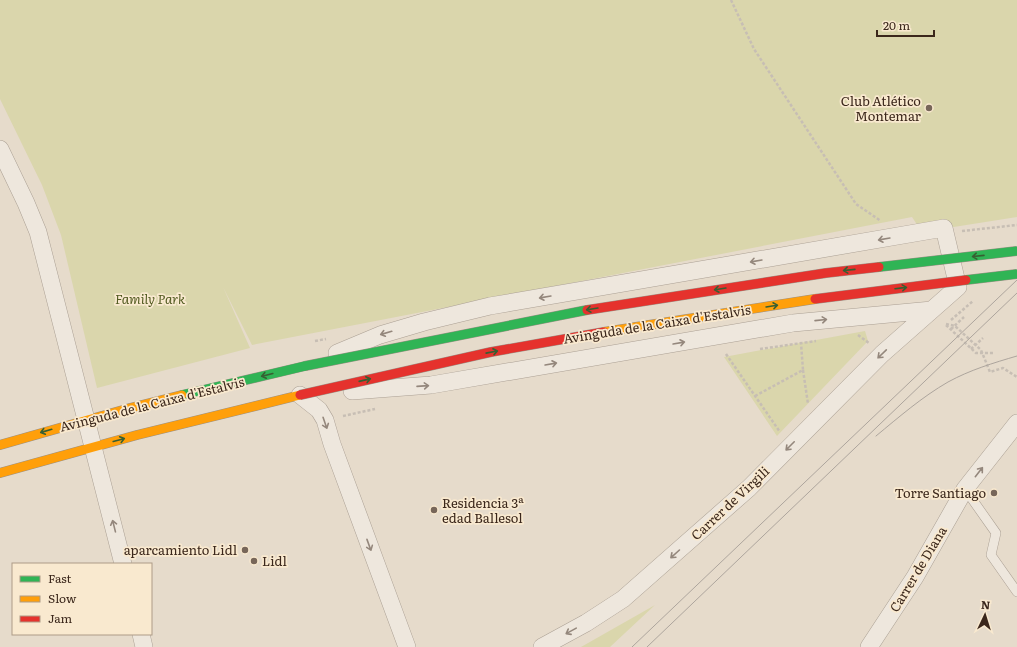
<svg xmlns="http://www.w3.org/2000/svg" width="1017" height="647" viewBox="0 0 1017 647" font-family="Literata,serif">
  <rect width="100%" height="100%" fill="#e6dbcb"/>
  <path fill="#dad6ac" d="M0,0H1017V217L922,232L912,217L252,345L223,287L250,348L97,388L61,235L42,185L0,99Z
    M865,331L868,341L777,436L724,357Z
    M655,605L610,647H581Z"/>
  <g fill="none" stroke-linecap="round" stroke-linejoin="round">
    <g stroke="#aba094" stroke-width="10">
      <path id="lane" d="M965,489L996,533L991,555L1017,592"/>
    </g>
    <g stroke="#aba094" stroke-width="18">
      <path id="street" d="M0,149L26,203L38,232L123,564
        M337,353L380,335L424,322L490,306L944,228L958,287L882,354L749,488L623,599L586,623L542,647
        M352,391L431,385L793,323L932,310
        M300,395L319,410L325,420L332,444L407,647
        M141,634L144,647
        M869,647L915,577L965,489L1017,423"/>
    </g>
    <g stroke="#9b9085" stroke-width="10">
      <path id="fast" d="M182,395L305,366"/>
    </g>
    <g stroke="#9b9085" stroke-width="10">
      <path id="slow" d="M0,445L130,408L182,395
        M0,473L137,435L300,395"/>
    </g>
    <path stroke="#c7beb4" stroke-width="2.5" stroke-dasharray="3 2" stroke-linecap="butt" d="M731,0L754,49L856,204L881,221
      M962,231L1017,225
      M951,320L973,301
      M946,324L955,326L981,350L990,372L1003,368L1017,377
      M946,325L976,353H993
      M951,329L964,317
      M858,335L869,343
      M315,341L326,339
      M760,349L816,341
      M971,349L983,338
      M726,354L780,432
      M803,370L808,404
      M755,396L803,370L801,343
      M343,416L375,409"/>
    <use href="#lane" stroke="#eee7dd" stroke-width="9"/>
    <use href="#street" stroke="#eee7dd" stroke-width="17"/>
    <use href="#fast" stroke="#30b455" stroke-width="9"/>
    <use href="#slow" stroke="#ff9f0a" stroke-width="9"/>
    <path stroke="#ada59d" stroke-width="1" d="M876,436C899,417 922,397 948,382C970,370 993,363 1017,356
      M632,647L1017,280
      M647,647L1017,293"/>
    <g stroke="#9b9085" stroke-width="10" stroke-linecap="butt">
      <path id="fast-bridge" d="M879,267L1017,251
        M966,280L1017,274
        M305,366L587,310"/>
    </g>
    <g stroke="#9b9085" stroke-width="10" stroke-linecap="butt">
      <path id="slow-bridge" d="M604,332L815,299"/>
    </g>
    <g stroke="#9b9085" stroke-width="10" stroke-linecap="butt">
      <path id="jam-bridge" d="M815,299L966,280
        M587,310L826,273L879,267
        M300,395L491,352L604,332"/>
    </g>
    <use href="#fast-bridge" stroke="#30b455" stroke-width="9"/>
    <use href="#slow-bridge" stroke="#ff9f0a" stroke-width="9"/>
    <use href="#jam-bridge" stroke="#e5322d" stroke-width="9"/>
  </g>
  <defs><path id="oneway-shaft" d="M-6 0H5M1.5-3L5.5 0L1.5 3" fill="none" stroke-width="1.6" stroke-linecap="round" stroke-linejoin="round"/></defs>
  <g stroke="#94877c">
    <use href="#oneway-shaft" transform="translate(884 239) rotate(170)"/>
    <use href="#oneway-shaft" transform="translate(756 261) rotate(170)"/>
    <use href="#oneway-shaft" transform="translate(545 297) rotate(170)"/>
    <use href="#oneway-shaft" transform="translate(821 320) rotate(-6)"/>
    <use href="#oneway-shaft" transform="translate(386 333) rotate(164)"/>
    <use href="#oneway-shaft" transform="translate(679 343) rotate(-10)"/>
    <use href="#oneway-shaft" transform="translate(882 354) rotate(136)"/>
    <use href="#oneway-shaft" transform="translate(551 364) rotate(-10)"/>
    <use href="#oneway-shaft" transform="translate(423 386) rotate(-4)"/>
    <use href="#oneway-shaft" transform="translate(325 423) rotate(71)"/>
    <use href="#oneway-shaft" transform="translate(790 446) rotate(135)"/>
    <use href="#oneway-shaft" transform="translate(979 472) rotate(-52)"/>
    <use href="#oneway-shaft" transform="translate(114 526) rotate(-104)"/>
    <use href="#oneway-shaft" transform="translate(369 545) rotate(70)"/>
    <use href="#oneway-shaft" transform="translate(675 554) rotate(138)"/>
    <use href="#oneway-shaft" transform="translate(571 631) rotate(151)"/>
  </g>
  <g stroke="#375f32">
    <use href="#oneway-shaft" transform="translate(978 256) rotate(174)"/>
    <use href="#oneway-shaft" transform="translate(849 270) rotate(174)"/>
    <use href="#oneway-shaft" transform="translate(901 288) rotate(-7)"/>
    <use href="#oneway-shaft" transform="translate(720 289) rotate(171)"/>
    <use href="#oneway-shaft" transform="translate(772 306) rotate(-9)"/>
    <use href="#oneway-shaft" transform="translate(592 309) rotate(171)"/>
    <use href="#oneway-shaft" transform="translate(492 352) rotate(-11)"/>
    <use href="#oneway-shaft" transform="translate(267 375) rotate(166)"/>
    <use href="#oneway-shaft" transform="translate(365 380) rotate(-13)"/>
    <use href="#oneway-shaft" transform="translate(46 431) rotate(164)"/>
    <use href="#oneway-shaft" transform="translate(119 440) rotate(-15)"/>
  </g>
  <g fill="#776659" stroke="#f9e9cf" stroke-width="1.5">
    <circle cx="929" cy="108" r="4"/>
    <circle cx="994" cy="493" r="4"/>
    <circle cx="434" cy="510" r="4"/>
    <circle cx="245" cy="550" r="4"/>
    <circle cx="254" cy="561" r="4"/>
  </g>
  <g text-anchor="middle" stroke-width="3.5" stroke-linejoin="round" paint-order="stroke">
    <g font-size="13" fill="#3b271b" stroke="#f9e9cf" text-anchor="end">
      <text x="921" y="106">Club Atlético<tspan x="921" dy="15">Montemar</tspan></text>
      <text x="986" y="498">Torre Santiago</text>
      <text x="442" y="508" text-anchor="start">Residencia 3ª<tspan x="442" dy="15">edad Ballesol</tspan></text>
      <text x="237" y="555">aparcamiento Lidl</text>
      <text x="262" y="566" text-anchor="start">Lidl</text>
    </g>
    <g font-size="13" font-style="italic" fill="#515a20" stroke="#f9e9cf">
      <text x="150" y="304">Family Park</text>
    </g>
    <g font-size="13" fill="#3b271b" stroke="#f9e9cf">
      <text transform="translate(657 324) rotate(-9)" y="5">Avinguda de la Caixa d'Estalvis</text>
      <text transform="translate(152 404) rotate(-14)" y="5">Avinguda de la Caixa d'Estalvis</text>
      <text transform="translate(730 503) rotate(-43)" y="5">Carrer de Virgili</text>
      <text transform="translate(918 569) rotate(-59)" y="5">Carrer de Diana</text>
    </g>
  </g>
  <rect x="12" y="563" width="140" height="72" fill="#f9e9cf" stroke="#ad9b87"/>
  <rect x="20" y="576" width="20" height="6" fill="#30b455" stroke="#ad9b87"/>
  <text x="48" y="583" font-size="12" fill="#3b271b">Fast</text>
  <rect x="20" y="596" width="20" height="6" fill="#ff9f0a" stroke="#ad9b87"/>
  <text x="48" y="603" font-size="12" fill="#3b271b">Slow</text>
  <rect x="20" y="616" width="20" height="6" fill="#e5322d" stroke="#ad9b87"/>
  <text x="48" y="623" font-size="12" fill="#3b271b">Jam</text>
  <g transform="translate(985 615) rotate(4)" stroke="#f9e9cf" stroke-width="3" paint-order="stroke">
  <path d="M0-3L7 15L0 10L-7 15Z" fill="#3b271b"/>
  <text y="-6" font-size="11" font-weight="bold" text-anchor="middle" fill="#3b271b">N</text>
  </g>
  <path d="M877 30v6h57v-6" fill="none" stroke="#3b271b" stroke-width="2"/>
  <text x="883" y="30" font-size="12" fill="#3b271b" stroke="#f9e9cf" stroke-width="3" paint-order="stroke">20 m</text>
</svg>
